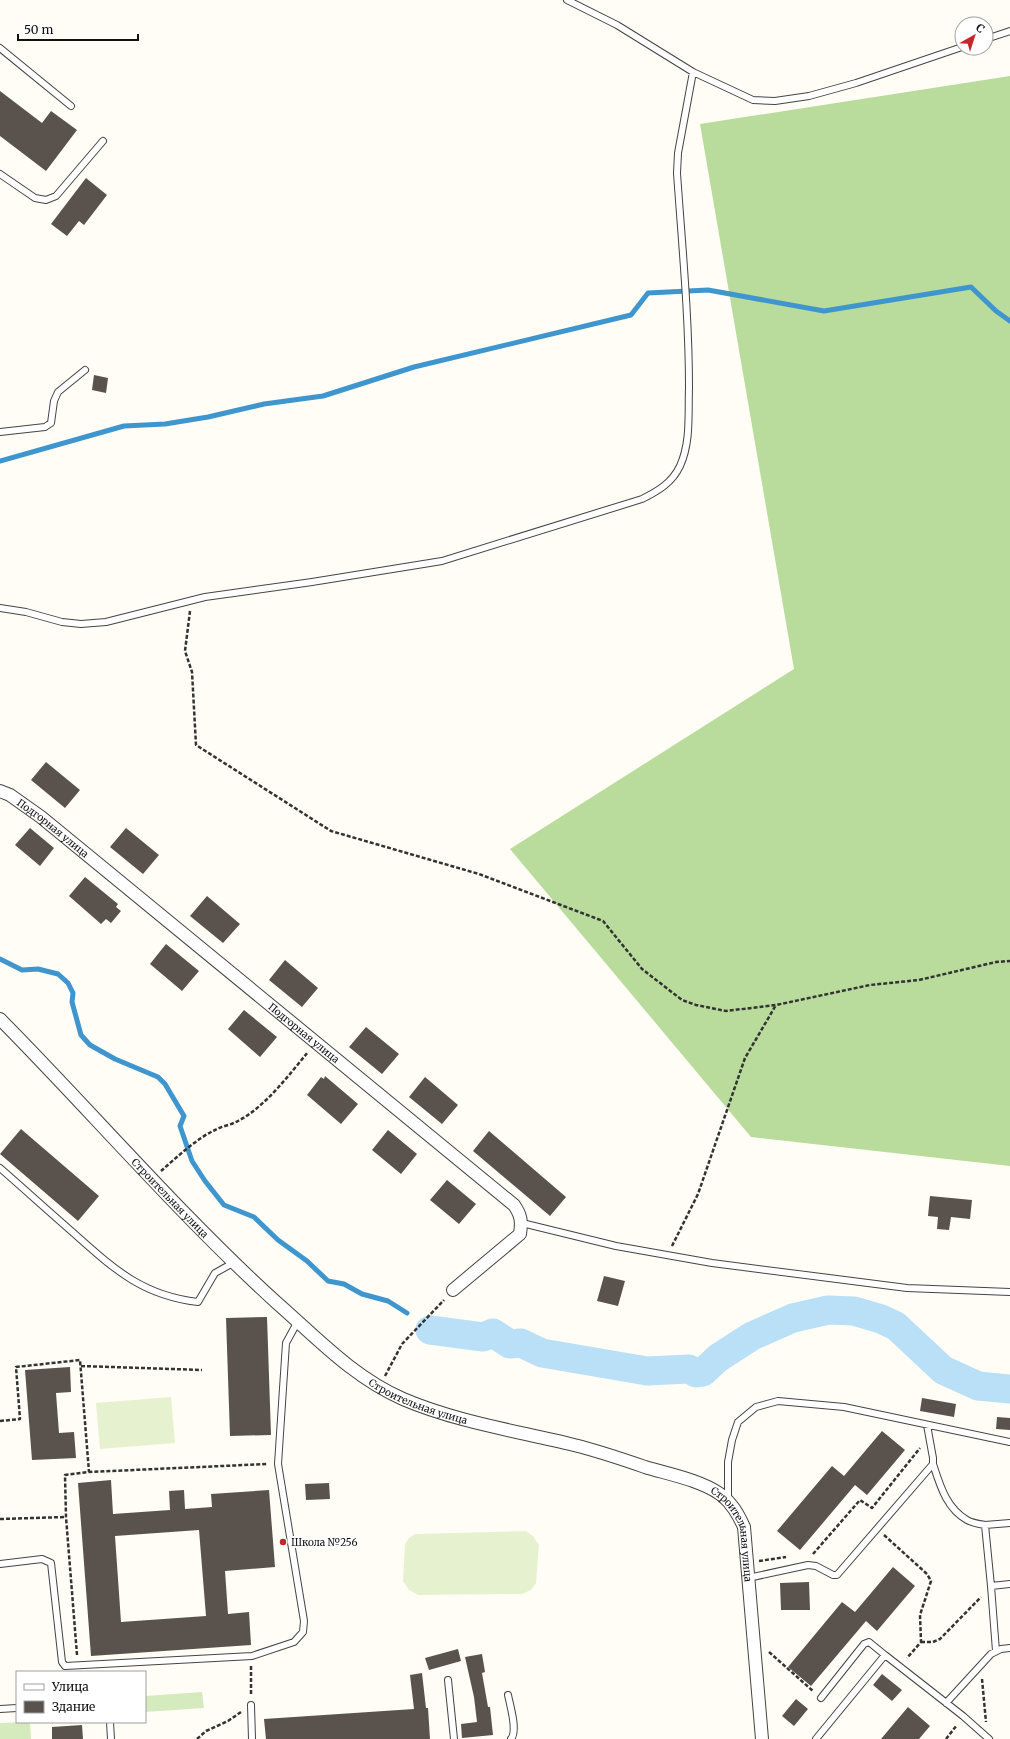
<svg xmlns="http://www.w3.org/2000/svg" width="1010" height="1739" viewBox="0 0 1010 1739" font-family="Merriweather,serif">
  <rect width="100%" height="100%" fill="#fffdf5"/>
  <path fill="#d5ebbd" d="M202,1692L204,1708L145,1712V1696Z
    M30,1722L31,1739H0V1723Z"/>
  <path fill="#b9dc9c" d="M1010,76V1166L751,1137L510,849L794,669L700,124Z"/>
  <path fill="#e6f2cf" d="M171,1397L175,1443L100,1449L96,1403Z
    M526,1531L533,1536L539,1545L536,1583L531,1590L522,1594L418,1595L409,1590L403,1581L405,1544L409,1538L415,1534Z"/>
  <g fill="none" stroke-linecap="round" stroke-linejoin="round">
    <path stroke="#3f96cf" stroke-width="5" d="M0,461L124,426L165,424L208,417L264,404L323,396L414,367L631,315L648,293L708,290L824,311L971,287L996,311L1010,321
      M0,959L22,970L38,969L58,974L68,983L73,993L72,1002L81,1035L90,1045L115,1059L158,1077L165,1084L184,1116L180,1126L192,1161L205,1181L224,1205L254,1217L278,1240L307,1261L328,1281L344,1284L362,1294L388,1301L407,1313"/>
    <path stroke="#b9e0f7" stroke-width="29" d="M430,1330L483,1337L493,1333L510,1344L521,1343L542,1353L647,1371L689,1369L696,1373L703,1372L718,1358L752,1336L793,1318L828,1310L854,1311L881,1319L896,1326L943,1370L978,1386L1010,1389"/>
  </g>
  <path fill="#5a524d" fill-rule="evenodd" d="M0,91L42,123L51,111L77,130L46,171L0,136Z
    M86,178L107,195L84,225L79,221L67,236L51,224Z
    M94,375L108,378L106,393L92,390Z
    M46,762L80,790L65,808L31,780Z
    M30,828L54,848L40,866L15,845Z
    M126,828L159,855L143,874L110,847Z
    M85,877L118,904L116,907L121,911L111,923L106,919L101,924L69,896Z
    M207,896L240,924L223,943L190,916Z
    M166,944L199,971L182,991L150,964Z
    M285,960L318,988L302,1007L269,980Z
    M244,1010L277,1037L260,1057L228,1029Z
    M366,1027L399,1054L382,1074L349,1047Z
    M325,1076L358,1104L341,1124L307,1095L321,1077L324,1079Z
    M425,1077L458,1105L442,1124L409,1097Z
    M21,1129L99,1196L78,1221L0,1154Z
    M388,1130L417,1154L401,1174L372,1150Z
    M489,1131L566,1197L550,1216L473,1151Z
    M447,1180L476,1204L459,1224L430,1200Z
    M930,1196L972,1200L970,1219L951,1217L949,1230L937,1229L938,1217L928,1216Z
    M604,1276L625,1281L618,1306L597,1301Z
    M267,1317L271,1435L230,1436L226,1318Z
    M70,1367L71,1392L56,1393L59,1433L74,1432L76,1458L32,1460L25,1370Z
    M922,1398L956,1404L954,1417L920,1411Z
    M997,1417L1010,1418V1430L996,1429Z
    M882,1431L905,1450L867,1495L855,1485L800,1550L777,1531L832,1466L844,1476Z
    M111,1480L113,1514L170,1510L169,1491L184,1490L185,1509L212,1507L211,1494L269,1490L275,1567L225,1571L228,1614L249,1612L251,1645L91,1656L78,1483ZM199,1530L206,1616L121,1622L115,1536Z
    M329,1483L330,1499L306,1500L305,1484Z
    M893,1567L915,1586L877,1631L866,1621L811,1686L788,1667L842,1602L855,1612Z
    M809,1582L810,1610H781L780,1583Z
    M458,1649L461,1661L429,1670L425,1658Z
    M482,1654L485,1672L482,1673L488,1707H490L493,1735L462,1738L461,1724L477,1722L474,1697L465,1657Z
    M422,1673L426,1708H428L430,1739H266L264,1719L414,1709L410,1675Z
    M882,1674L902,1690L892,1701L873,1685Z
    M796,1699L808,1709L794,1726L782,1716Z
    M908,1707L930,1726L919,1739H881Z
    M82,1725L83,1739H52V1727Z"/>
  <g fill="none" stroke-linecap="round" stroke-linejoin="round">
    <g stroke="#444" stroke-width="8">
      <path id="service" d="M567,0L617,25L693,72L753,100L775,101L809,96L856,83L962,47
        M986,39L1010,31
        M0,48L71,106
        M0,174L35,198L46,200L56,196L103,141
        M0,432L45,427L51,423L54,401L58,392L85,370
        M0,608L26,612L62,622L81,624L106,622L205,597L312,582L442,561L642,499C658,491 672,483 680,466C691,442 688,414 689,388C689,316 682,245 677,173L678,153L693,72
        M0,1168C23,1188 46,1209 69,1229C111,1266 139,1295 198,1302L215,1273L233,1263
        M522,1223L616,1246L712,1263L907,1288L1010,1292
        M933,1464C940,1485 946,1508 967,1520C972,1523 979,1524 985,1525
        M728,1500V1462L732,1440L738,1422L756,1407L778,1401L844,1407L1010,1442
        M1010,1523L985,1525L991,1586L1010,1584
        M0,1564L42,1559L51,1563L62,1662L65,1666L252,1656L294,1642L303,1632L304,1621L278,1464L286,1343L298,1321
        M748,1578L808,1565L816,1566L833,1575H837L933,1464V1458L927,1425
        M991,1586L996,1651
        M448,1680L454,1739
        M508,1695C510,1705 518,1731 511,1739
        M821,1698L864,1644L869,1642L885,1655
        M946,1703L991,1654L1001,1649L1010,1648
        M251,1705L252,1739
        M0,1709L17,1708
        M110,1722L111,1739
        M816,1739L885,1655L963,1716L989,1739"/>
    </g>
    <g stroke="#444" stroke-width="14">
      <g id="minor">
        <path id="s1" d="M0,791L10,795L41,817L514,1205C521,1215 522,1221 520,1234L453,1290"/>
        <path id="s2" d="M0,1019C93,1113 179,1214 277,1303C317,1338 353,1377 403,1399C457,1422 517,1431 574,1445C598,1451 622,1459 645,1467C668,1474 700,1480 720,1494C732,1503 738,1514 744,1527L762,1739"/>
      </g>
    </g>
    <path stroke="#333" stroke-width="2.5" stroke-dasharray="4 2" stroke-linecap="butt" d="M190,611L185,651L192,672L196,745L331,831L479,874L603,921L642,969L682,1000L696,1005L726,1011L776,1005L870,985L919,980L996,962L1010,961
      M161,1171C177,1157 196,1139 215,1130C222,1126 231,1125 238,1121C265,1107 289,1075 308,1052
      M672,1246L698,1194L745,1058L776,1005
      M81,1366L202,1370
      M385,1376L402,1344L444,1300
      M0,1421L20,1419L16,1367L80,1360L89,1472
      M0,1519L66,1517
      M884,1535L927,1574L931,1581L920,1615L921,1642L907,1658
      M813,1554L860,1500L872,1508L920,1448
      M759,1561L786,1557
      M921,1642H933L940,1639L981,1597
      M769,1652L813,1691
      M77,1655L66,1517L65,1475L89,1472L267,1464
      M982,1679L986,1722
      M251,1694V1665
      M197,1739L206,1731L228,1721L241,1712
      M946,1739L957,1725"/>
    <use href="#service" stroke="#fff" stroke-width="6"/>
    <use href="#minor" stroke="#fff" stroke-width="12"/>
  </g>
  <circle fill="#c4262e" stroke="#fff" stroke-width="1.5" cx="283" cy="1542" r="4"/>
  <g text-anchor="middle" stroke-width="4" stroke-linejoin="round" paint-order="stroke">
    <g font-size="10" fill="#111" stroke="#fff">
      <text dy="4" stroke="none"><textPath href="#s1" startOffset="65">Подгорная улица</textPath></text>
      <text dy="4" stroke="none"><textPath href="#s1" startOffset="389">Подгорная улица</textPath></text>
      <text dy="4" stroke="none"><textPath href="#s2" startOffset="247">Строительная улица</textPath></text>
      <text dy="4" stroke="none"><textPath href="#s2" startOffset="571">Строительная улица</textPath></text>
      <text dy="4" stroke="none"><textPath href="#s2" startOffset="931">Строительная улица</textPath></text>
    </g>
    <g font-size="10" fill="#111" stroke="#fff" text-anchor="start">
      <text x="291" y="1546">Школа №256</text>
    </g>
  </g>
  <rect x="16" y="1671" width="130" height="52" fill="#ffffff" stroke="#a0a0a0"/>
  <rect x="24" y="1684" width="20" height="6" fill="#ffffff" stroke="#a0a0a0"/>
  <text x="52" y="1691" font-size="12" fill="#111111">Улица</text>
  <rect x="24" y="1701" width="20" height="12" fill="#5a524d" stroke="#a0a0a0"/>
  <text x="52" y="1711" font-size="12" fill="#111111">Здание</text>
  <g transform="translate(974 36) rotate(39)"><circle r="19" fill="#ffffff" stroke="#a0a0a0"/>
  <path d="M0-3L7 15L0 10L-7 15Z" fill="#c4262e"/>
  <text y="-6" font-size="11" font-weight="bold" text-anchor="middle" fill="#111111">С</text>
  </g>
  <path d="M18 34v6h120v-6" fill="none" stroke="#111111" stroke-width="2"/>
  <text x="24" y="34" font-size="12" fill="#111111" stroke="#ffffff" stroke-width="3" paint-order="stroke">50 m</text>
</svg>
